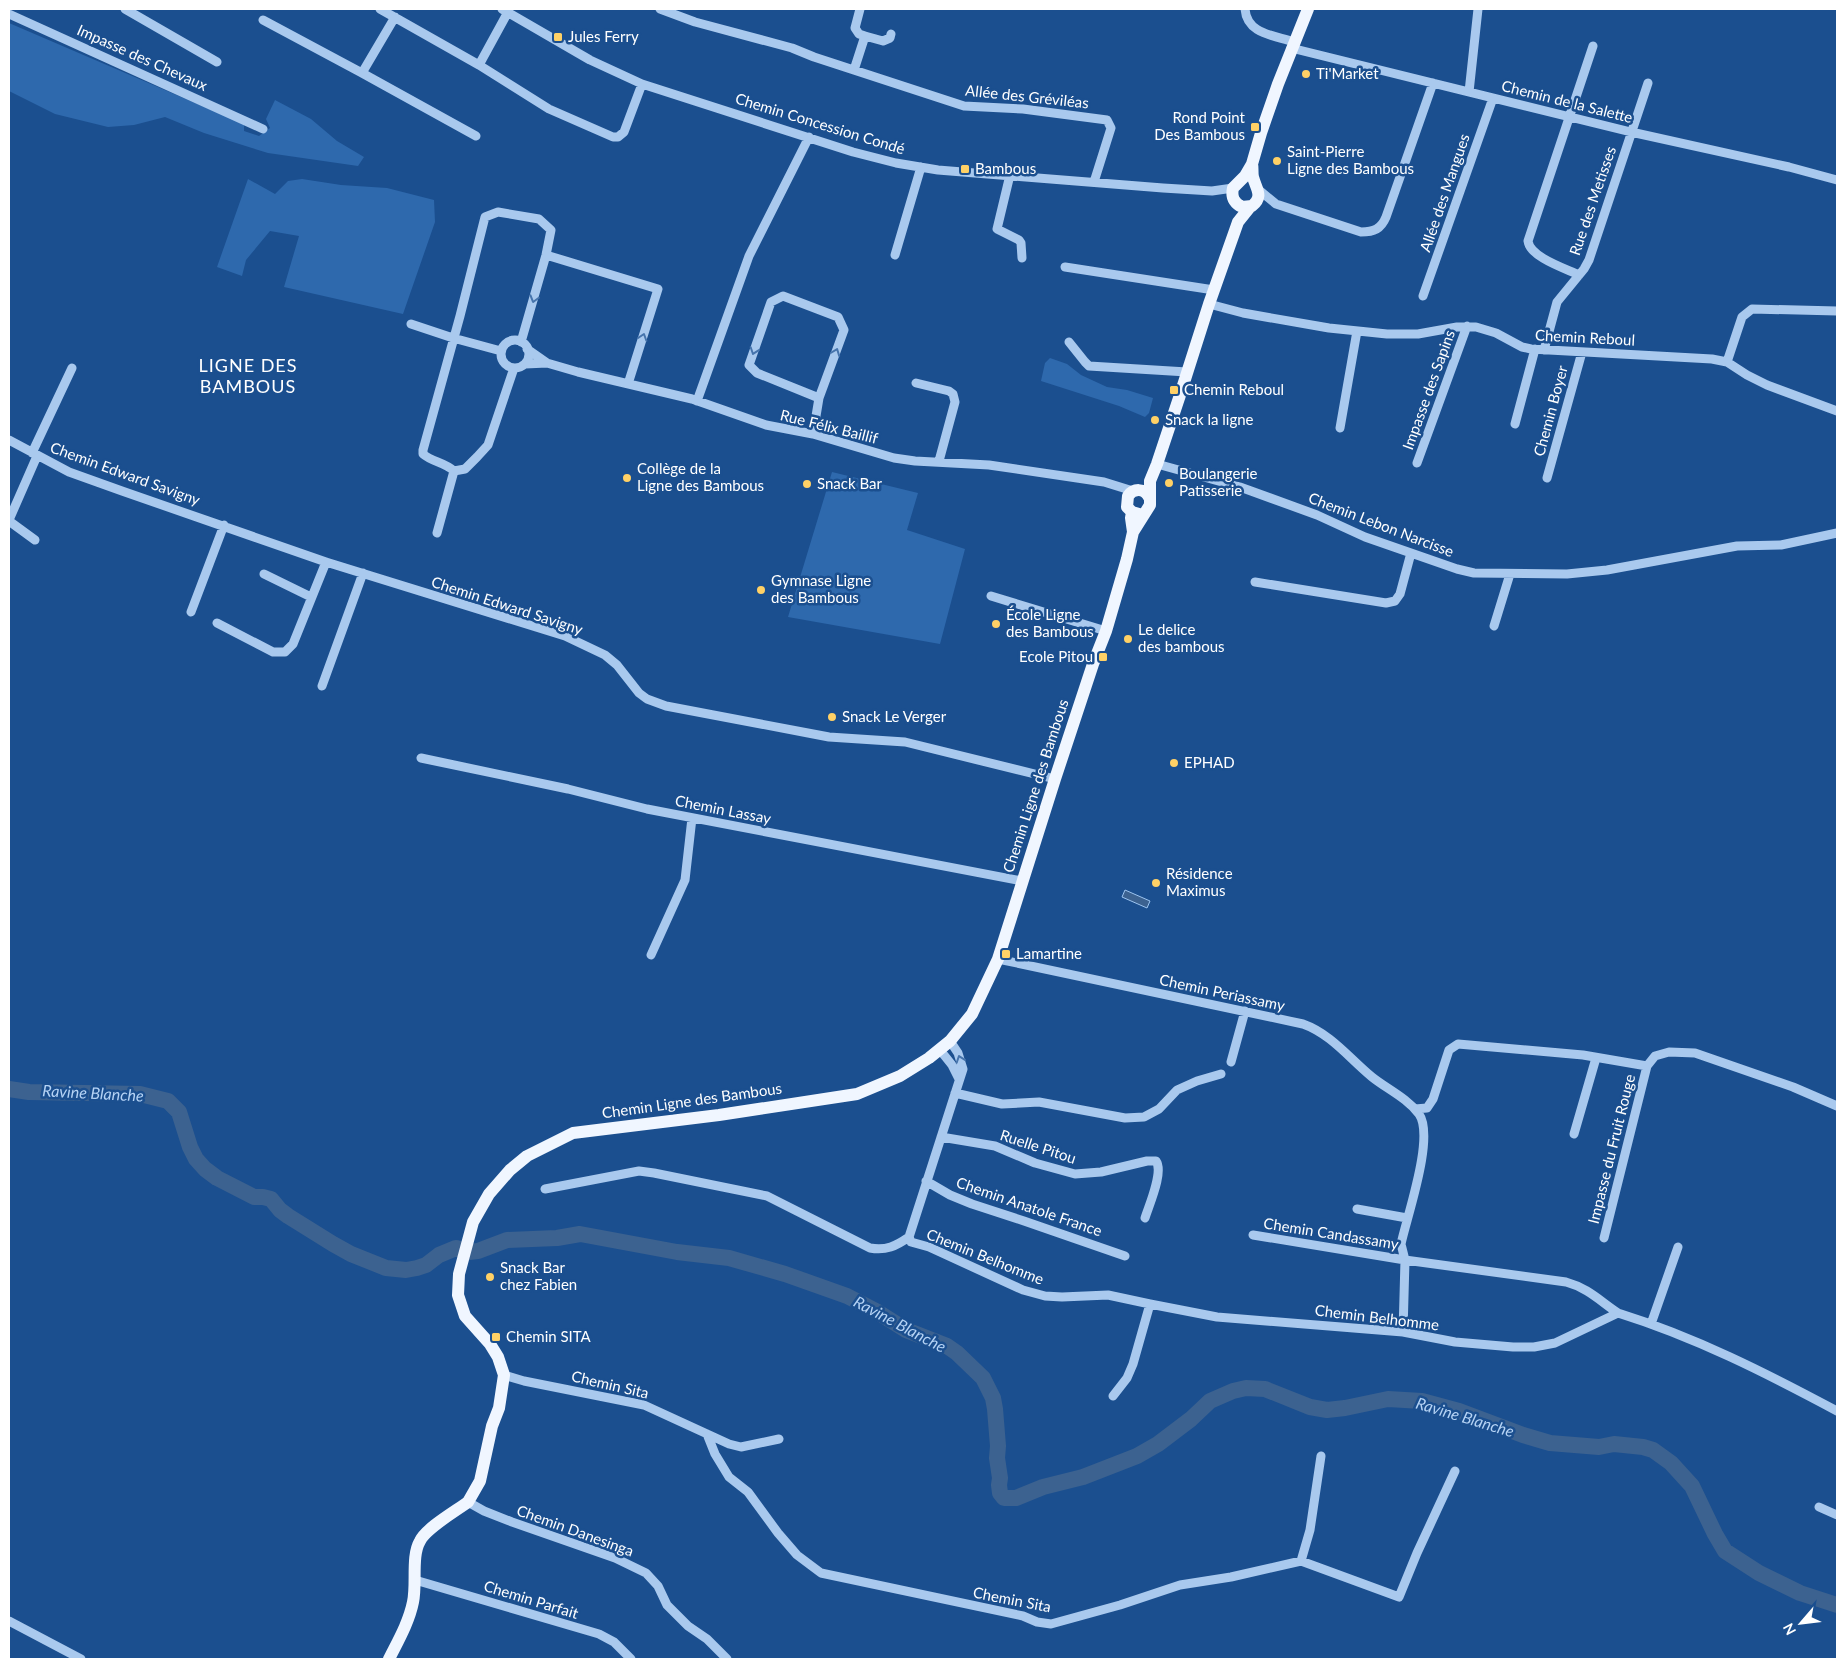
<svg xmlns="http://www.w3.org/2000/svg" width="1846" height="1668" viewBox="0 0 1846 1668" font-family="Lato,sans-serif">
  <rect width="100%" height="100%" fill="#1b4f8f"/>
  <path fill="#2e69ad" d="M9,23L244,124V131L259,136L270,128L266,119L275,100L311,119L337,141L364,157L358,166L268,153L204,133L165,117L134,125L108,127L55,114L9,91Z
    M248,179L275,194L288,181L302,179L341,185L387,188L434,200L435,222L403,314L284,287L299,236L270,231L246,260L242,276L217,267Z
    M1050,358L1067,364L1081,375L1107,387L1127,390L1153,398L1149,413L1145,417L1119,406L1041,381L1045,363Z
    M832,472L918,493L907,530L965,549L940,644L788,617Z"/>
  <path fill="#3c6290" stroke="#9cc4f0" d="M1125,890L1150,901L1147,908L1122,897Z"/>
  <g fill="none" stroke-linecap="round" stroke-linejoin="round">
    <path stroke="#3c6290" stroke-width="16" d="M9,1089L29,1092L140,1094L168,1101L179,1112L190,1147L196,1159L205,1169L217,1178L254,1197H263L271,1199L280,1210L288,1216L333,1244L351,1254L386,1268L406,1270L417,1268L426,1265L439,1255L456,1248L469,1252L478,1251L507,1240L557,1238L580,1234L677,1252L729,1258L785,1274L847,1296L876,1311L906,1330L947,1346L957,1353L983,1378L993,1398L995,1409L998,1446L997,1458L1000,1478L999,1485L1000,1493L1004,1498H1016L1043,1487L1083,1477L1137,1456L1158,1444L1191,1419L1210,1401L1233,1391L1246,1388L1265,1389L1310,1407L1327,1410L1345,1408L1388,1399L1422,1401L1459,1411L1523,1435L1550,1443L1599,1447L1614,1444L1643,1447L1653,1450L1671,1463L1692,1486L1715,1534L1725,1551L1759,1573L1800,1593L1837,1605"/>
    <path stroke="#a9c9ee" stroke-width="9" d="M125,9L217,62
      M380,9L479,65L549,109L613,137H618L624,132L642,84
      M502,9L590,60L642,84L853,152L896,163L938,170L1163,188L1212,191L1233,188
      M660,9L695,22L792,48L814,57L964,106L1023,109L1107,120L1111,128L1094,182
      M860,9L855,28L859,34L865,36
      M1245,9C1247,34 1273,35 1294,42
      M9,14L263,129
      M263,20L362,73L395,17
      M1291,48L1631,132L1789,167L1837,180
      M479,65L508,12
      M854,70L865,36L883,41L890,38L891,34
      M362,73L476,136
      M1469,92L1478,9
      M1010,175L997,229L1019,240L1021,243L1022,258
      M1259,190L1276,204L1361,232C1374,232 1381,229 1386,217L1433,83
      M546,255L658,289L628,384
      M895,255L921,167
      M1065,267L1214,290
      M1579,275C1564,268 1530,257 1528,241L1593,46
      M1423,296L1493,98
      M1209,304L1243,313L1329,328L1387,334H1418L1457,327H1476L1496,333L1522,347L1531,349L1712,359L1727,362L1747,375L1767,385L1837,411
      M411,324L453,338L501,351
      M501 354a14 14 0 1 1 28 0a14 14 0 1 1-28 0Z
      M1069,342L1085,362L1089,366L1187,372
      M527,349L547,363L578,372L692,399L766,425L813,434L894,458L915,461L989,465L1104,482L1133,491
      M1544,350L1557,302L1584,269L1589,260L1648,83
      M1727,362L1742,317L1752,309L1837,311
      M525,364L547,363
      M916,383L949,391L953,394L955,402L939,461
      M697,401L749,256L809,137
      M1515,424L1535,349
      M1340,428L1357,331
      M813,434L819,398L844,330L838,317L783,296L771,302L749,365L757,373L819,398
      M9,440L69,472L122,491L326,562L565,636L605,655L617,665L639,693L647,699L666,706L829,737L905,742L1055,779
      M32,453L72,368
      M1417,463L1467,326
      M1157,464L1240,487L1317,515L1365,537L1457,569L1474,573L1567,574L1607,570L1737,546L1781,545L1837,533
      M454,471C444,462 432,462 423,454V450L460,316L485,217L498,212L539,219L551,230L546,255L521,342
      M454,471L465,469L477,457L488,445L514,368
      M1547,478L1582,352
      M9,520L37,456
      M9,521L35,540
      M437,533L454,471
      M264,574L311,597
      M1255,582L1386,603L1395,601L1400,594L1411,553
      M991,596L1106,631
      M191,612L224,525
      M217,623L273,652H285L293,644L326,562
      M1494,626L1510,574
      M322,686L363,573
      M421,758L568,789L647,809L1022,881
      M651,955L685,880L692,818
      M998,959L1303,1024C1331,1034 1349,1058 1372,1077C1387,1089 1407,1098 1419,1114C1435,1137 1407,1216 1401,1244L1405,1260L1403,1332
      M950,1041L958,1053L963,1069L909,1237L911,1242L929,1247L1023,1290L1045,1296L1062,1297L1108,1295L1150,1304L1217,1317L1403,1332L1455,1342L1513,1347H1534L1555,1343L1618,1313C1695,1337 1766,1373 1837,1411
      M940,1050L952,1065L959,1079
      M1231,1062L1245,1011
      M955,1093L1002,1104L1039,1102L1125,1118L1144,1117L1159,1109L1177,1090L1197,1081L1221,1074
      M1415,1109L1427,1108L1433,1099L1449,1050L1458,1044L1583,1055L1647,1066L1655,1056L1669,1052L1695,1053L1793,1087L1837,1106
      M1574,1134L1596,1058
      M941,1137L995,1146L1035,1163L1075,1174L1101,1172L1147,1161H1156C1164,1172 1149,1205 1145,1218
      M926,1181L950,1195L972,1204L1024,1221L1125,1256
      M545,1189L639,1171L654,1173L767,1196L870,1248C886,1251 896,1246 909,1237
      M1357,1209L1407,1218
      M1253,1235L1405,1260L1566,1282C1588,1288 1600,1301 1618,1313
      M1604,1238L1647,1066
      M1651,1324L1678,1247
      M504,1375L524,1381L644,1405L729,1444L741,1447L779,1439
      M1113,1396L1127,1378L1133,1364L1150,1304
      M707,1434L715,1454L729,1477L748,1492L778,1533L797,1555L821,1573L1023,1616L1037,1622L1051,1624L1120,1605L1180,1585L1231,1577L1301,1561L1399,1597L1417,1553L1455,1471
      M468,1502L484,1511L512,1522L615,1558L646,1573L658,1586L667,1605L688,1626L707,1639L727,1659
      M1819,1507L1837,1515
      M1301,1561L1310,1530L1321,1456
      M415,1580L599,1634L614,1642L631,1659
      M9,1621L81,1659"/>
    <path stroke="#f0f6ff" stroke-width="12" d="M1252,164C1253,168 1252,173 1253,177C1256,189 1264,196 1252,206L1242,207C1234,203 1231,197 1233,188L1245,176L1252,164L1261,133L1278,84L1308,9
      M1139,514L1132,512L1127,507L1128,496C1134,488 1144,488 1149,497
      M1133,532L1150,505V481L1157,464L1180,395L1209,304L1238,222L1250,207
      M389,1659C398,1641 409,1622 413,1602C417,1584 411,1556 420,1541C426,1528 456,1511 468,1502L480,1481L492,1426L499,1408L504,1375L498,1357L490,1344L465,1316L458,1295L459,1274L473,1222L489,1194L510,1170L527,1156L573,1133L719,1115L857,1094L900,1076L929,1058L950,1041L972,1014L998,959L1055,779L1093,664L1106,631L1127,559L1133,532L1131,518L1132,512"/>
  </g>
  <defs><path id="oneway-chevron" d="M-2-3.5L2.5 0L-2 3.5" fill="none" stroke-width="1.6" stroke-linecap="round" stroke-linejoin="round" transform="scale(1.25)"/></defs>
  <g stroke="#4674ac">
    <use href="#oneway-chevron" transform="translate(534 299) rotate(106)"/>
    <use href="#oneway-chevron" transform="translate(643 337) rotate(-72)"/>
    <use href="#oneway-chevron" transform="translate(754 351) rotate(109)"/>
    <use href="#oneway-chevron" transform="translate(836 352) rotate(-69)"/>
    <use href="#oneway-chevron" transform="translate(960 1059) rotate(-109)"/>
  </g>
  <g fill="#ffd166" stroke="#1b4f8f" stroke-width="2">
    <rect x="553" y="32" width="10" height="10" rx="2.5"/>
    <circle cx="1306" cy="74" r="5"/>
    <rect x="1250" y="122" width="10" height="10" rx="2.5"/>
    <circle cx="1277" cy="161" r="5"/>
    <rect x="960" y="164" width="10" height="10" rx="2.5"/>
    <rect x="1169" y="385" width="10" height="10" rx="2.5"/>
    <circle cx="1155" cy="420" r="5"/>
    <circle cx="627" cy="478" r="5"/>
    <circle cx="1169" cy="483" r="5"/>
    <circle cx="807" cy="484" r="5"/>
    <circle cx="761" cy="590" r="5"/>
    <circle cx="996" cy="624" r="5"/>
    <circle cx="1128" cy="639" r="5"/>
    <rect x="1098" y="652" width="10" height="10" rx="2.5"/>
    <circle cx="832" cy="717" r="5"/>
    <circle cx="1174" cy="763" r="5"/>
    <circle cx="1156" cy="883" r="5"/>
    <rect x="1001" y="949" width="10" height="10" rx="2.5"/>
    <circle cx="490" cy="1277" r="5"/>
    <rect x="491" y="1332" width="10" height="10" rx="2.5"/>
  </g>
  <g text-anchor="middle" stroke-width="5" stroke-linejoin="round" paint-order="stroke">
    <g font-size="15" fill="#fff" stroke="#1b4f8f" text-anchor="start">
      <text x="568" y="42">Jules Ferry</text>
      <text x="1316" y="79">Ti'Market</text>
      <text x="1245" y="123" text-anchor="end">Rond Point<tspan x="1245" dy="17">Des Bambous</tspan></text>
      <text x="1287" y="157">Saint-Pierre<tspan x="1287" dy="17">Ligne des Bambous</tspan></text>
      <text x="975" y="174">Bambous</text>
      <text x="1184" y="395">Chemin Reboul</text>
      <text x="1165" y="425">Snack la ligne</text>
      <text x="637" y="474">Collège de la<tspan x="637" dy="17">Ligne des Bambous</tspan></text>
      <text x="1179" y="479">Boulangerie<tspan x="1179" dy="17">Patisserie</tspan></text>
      <text x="817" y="489">Snack Bar</text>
      <text x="771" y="586">Gymnase Ligne<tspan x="771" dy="17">des Bambous</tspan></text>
      <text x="1006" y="620">École Ligne<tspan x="1006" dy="17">des Bambous</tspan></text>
      <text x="1138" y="635">Le delice<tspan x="1138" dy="17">des bambous</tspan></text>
      <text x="1093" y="662" text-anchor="end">Ecole Pitou</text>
      <text x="842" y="722">Snack Le Verger</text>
      <text x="1184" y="768">EPHAD</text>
      <text x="1166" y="879">Résidence<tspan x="1166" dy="17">Maximus</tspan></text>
      <text x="1016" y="959">Lamartine</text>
      <text x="500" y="1273">Snack Bar<tspan x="500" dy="17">chez Fabien</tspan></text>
      <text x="506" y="1342">Chemin SITA</text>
    </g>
    <g font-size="15" fill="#fff" stroke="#1b4f8f">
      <text transform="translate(142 58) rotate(24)" y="5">Impasse des Chevaux</text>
      <text transform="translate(1027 97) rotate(6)" y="5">Allée des Gréviléas</text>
      <text transform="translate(1567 102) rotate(14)" y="5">Chemin de la Salette</text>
      <text transform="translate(820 124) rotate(17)" y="5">Chemin Concession Condé</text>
      <text transform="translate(1445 193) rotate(-71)" y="5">Allée des Mangues</text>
      <text transform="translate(1593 201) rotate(-71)" y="5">Rue des Metisses</text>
      <text transform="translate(1585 338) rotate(3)" y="5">Chemin Reboul</text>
      <text transform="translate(1429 390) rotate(-70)" y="5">Impasse des Sapins</text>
      <text transform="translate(1551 411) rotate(-75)" y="5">Chemin Boyer</text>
      <text transform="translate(829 427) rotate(14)" y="5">Rue Félix Baillif</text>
      <text transform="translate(125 474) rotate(20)" y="5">Chemin Edward Savigny</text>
      <text transform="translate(1381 525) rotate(21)" y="5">Chemin Lebon Narcisse</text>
      <text transform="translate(507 606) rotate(18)" y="5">Chemin Edward Savigny</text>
      <text transform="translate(1036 786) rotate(-72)" y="5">Chemin Ligne des Bambous</text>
      <text transform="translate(723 810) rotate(11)" y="5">Chemin Lassay</text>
      <text transform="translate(1222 993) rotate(12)" y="5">Chemin Periassamy</text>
      <text transform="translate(692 1101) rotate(-8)" y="5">Chemin Ligne des Bambous</text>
      <text transform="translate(1038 1147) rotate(18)" y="5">Ruelle Pitou</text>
      <text transform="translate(1612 1149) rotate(-76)" y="5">Impasse du Fruit Rouge</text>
      <text transform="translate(1029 1207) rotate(19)" y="5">Chemin Anatole France</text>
      <text transform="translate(1331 1234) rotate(9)" y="5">Chemin Candassamy</text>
      <text transform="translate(985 1257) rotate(22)" y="5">Chemin Belhomme</text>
      <text transform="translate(1377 1318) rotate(7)" y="5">Chemin Belhomme</text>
      <text transform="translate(610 1385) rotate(13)" y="5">Chemin Sita</text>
      <text transform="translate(575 1531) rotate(20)" y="5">Chemin Danesinga</text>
      <text transform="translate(531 1600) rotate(17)" y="5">Chemin Parfait</text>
      <text transform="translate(1012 1600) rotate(11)" y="5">Chemin Sita</text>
    </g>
    <g font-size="16" font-style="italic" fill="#b5d3f5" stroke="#1b4f8f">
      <text transform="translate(93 1093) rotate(3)" y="6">Ravine Blanche</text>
      <text transform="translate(900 1324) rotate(28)" y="6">Ravine Blanche</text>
      <text transform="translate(1465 1417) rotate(17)" y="6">Ravine Blanche</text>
    </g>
    <g font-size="18" letter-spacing="1" fill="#fff" stroke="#1b4f8f">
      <text x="248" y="372">LIGNE DES<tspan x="248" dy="21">BAMBOUS</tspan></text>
    </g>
  </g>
  <rect width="1846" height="1668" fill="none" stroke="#ffffff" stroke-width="20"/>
  <g transform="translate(1801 1623) rotate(242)" stroke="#1b4f8f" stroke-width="4" paint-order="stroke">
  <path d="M0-4L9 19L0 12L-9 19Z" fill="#ffffff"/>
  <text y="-8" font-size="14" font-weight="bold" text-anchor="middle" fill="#ffffff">N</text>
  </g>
</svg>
